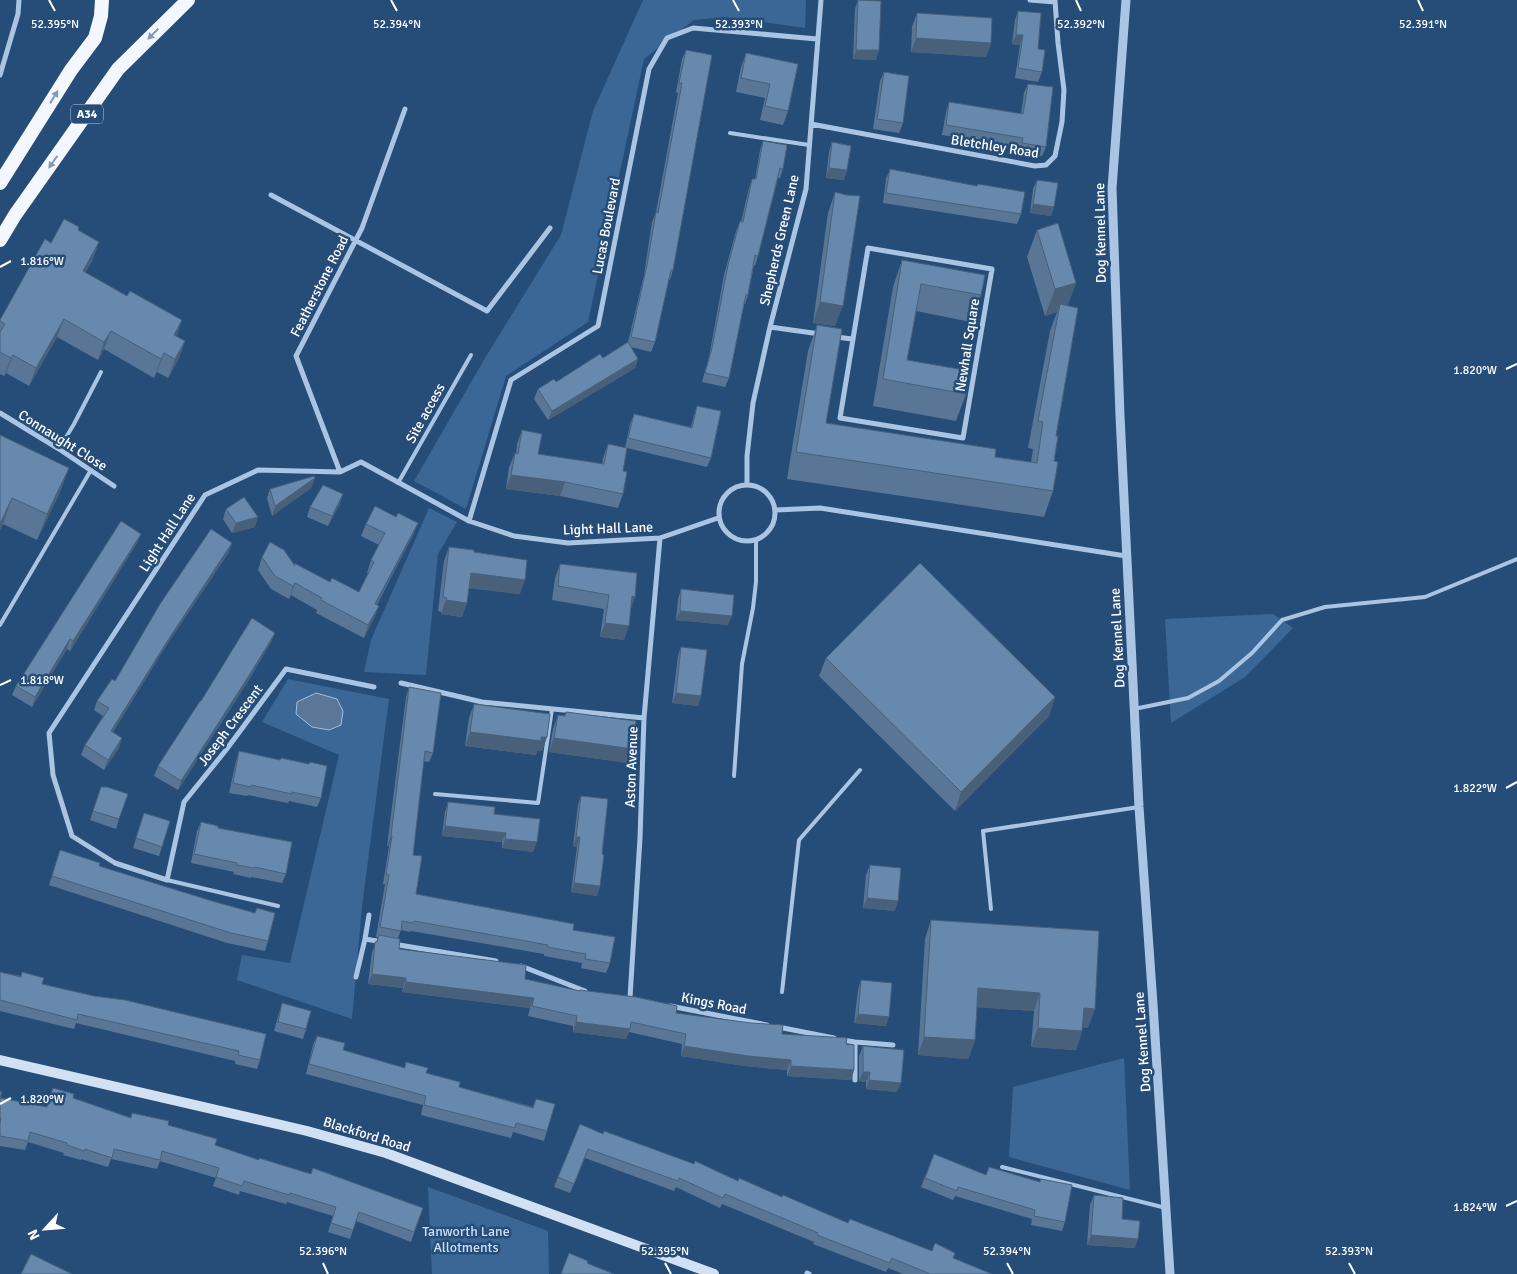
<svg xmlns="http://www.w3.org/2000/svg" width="1517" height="1274" viewBox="0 0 1517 1274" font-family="Signika,sans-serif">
  <rect width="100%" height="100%" fill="#264d78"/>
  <path fill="#3a6795" d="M643,0H806L805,28L725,17L694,20L644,59L588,322L506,376L466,509L414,481L485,358L561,235L593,111Z
    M429,508L457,522L438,554L426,675L364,672L371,640Z
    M1273,614L1293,628L1245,677L1171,723L1165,619Z
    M288,679L389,699L362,907L352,1019L237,980L242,955L290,963L339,755L262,722Z
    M1124,1058L1130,1190L1009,1157L1013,1087Z
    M428,1187L548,1231L549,1274H432Z"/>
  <path fill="#5b7797" stroke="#9dc0e3" d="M316,693L337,699L343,711L341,725L329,730L312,727L296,714L297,702Z"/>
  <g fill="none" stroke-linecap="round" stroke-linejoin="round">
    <path stroke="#a9c5e3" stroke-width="4" d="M730,133L809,145
      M59,449L74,424L101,372
      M398,483L471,355
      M0,625L91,470
      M1134,709L1188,698L1219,681L1252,653L1282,620L1325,607L1425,597L1517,559
      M734,776L742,664L753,608L756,582V540
      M435,794L538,803L552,709
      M167,880L278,906
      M991,909L983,831L1139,807
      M782,992L799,840L860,770
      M1002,1167L1166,1208"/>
    <path stroke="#a9c5e3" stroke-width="5" d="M1030,0L1055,2
      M0,75L18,14L19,0
      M811,124L1035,166L1046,165L1055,156L1062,122L1064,90L1058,43L1055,0
      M271,195L487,311L550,228
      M868,248L992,269L963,438L840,418Z
      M770,327L820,334
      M836,337L852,339
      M0,413L59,449L114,486
      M340,472L296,356L362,228L405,109
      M747,484V456L753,403L770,327L806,189L821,0
      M719 513a28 28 0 1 1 56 0a28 28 0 1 1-56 0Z
      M776,510L820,508L1126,556
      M469,521L511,380L598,326L649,69L667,38L693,28L817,39
      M401,683L482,702L644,718
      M374,687L286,669L226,750L184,802L167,880L115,863L72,836L53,775L49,733L205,495L258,470L340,472L361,462L469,521L514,536L568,543L660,538L718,518
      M365,939L369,915
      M393,944L496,961
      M521,966L585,991
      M356,977L365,939L383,942
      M630,997L640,838L644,718L660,538
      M670,1006L767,1025
      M778,1027L834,1038
      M842,1040L855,1042L893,1045
      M855,1042V1080
      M807,1273L809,1274"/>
    <path stroke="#a9c5e3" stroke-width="9" d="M1126,0L1112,188L1120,416L1139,807L1153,1004L1170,1274"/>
    <path stroke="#d1e1f3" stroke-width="10" d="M0,1060L307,1131L386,1153L714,1274"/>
    <path stroke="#f4f8fe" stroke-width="14" d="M0,183L71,70L95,38L101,16L102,0
      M0,240L15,215L118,69L188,0"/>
  </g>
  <path fill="#597696" d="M858,0L879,50L876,60L853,59L855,9Z
    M1018,11L1042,72L1038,82L1015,78L1020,45L1012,44L1015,20Z
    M917,13L991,43L986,57L911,52L912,27Z
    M686,50L673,270L670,280L669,279L655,342L651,352L631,347L638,359L635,368L548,420L534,399L538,389L556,382L603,358L628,342L644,275L652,222L656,212L678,93L676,92L682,59Z
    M746,53L798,64L788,111L783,125L760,120L765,98L736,92L741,67Z
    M884,72L903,123L899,133L873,129L880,81Z
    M1028,84L1046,147L1042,156L1019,152L1020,147L942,135L946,112L949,102L1021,114L1024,93Z
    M763,141L783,169L780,178H778L758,256L755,266L754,265L748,295L745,304H744L729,378L725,387L702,382L709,357L724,275L736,231L740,221L741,222L749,188L752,179H755L760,150Z
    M832,142L847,170L844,180L826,178L829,152Z
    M890,169L1021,214L1017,224L883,203L886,179Z
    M1037,180L1054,207L1051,216L1030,213L1033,189Z
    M835,192V326L813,323L828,213Z
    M79,227L78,231L99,242L92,261L85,273L177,336L185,341L178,360L168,378L157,372L154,378L104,349L98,360L57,337L29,386L6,373L4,376L0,374V320L51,243Z
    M1037,230L1076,283L1067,306L1056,436L1053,491L1044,517L787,479L808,351L817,325L826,423L995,457L1031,462L1033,449L1028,448L1050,331L1057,312L1045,316L1027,257Z
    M902,260L981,295L971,322L916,311L907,360L966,394L956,421L873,406L893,287Z
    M697,406L711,458L707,467L627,448L623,471V494L618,508L560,496L506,489L509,467L515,453L516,454L517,444L522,430L538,454L602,464L603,458L608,444L625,448L630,424L634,414L691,427L694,415Z
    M0,435L69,468L59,494L37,540L3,524L0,530Z
    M315,478L311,488L272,516L267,498L270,489Z
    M340,504L328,526L307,517L310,507Z
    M226,509L255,527L232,533L223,519Z
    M396,517L418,523L413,535L377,605L379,606L374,618L364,638L316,613L317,610L291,595L289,599L271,589L258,570L262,557L293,564L294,563L330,582L359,592L368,573H367L371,560L379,545L361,536L366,524Z
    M141,534L137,543L70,651L67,649L32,707L12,695L16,686Z
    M449,547L520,594L469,588L462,617L441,614V612L438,611L444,561Z
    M229,552L164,649L113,732L119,748L104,770L81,755L85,745L103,716L94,710L97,701Z
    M560,564L635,597L631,607L624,640L600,637L604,609L552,600L555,578Z
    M681,589L728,625L676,620L678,599Z
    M275,633L271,642L247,683L178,790L154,776L158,766L201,701Z
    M681,647L701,696L698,706L672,703L678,656Z
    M826,658L1055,697L1049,716L955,811L819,676Z
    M409,687L433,753L429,762L423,761L413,855L416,894L573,930L610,963L606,973L581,968L582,963L544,956V954L411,931L410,932L401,930L398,938L399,949L525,979L676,1013L782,1034L846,1044L854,1070L851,1080L787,1076V1070L744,1066L681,1056L682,1044L629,1032L626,1039L573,1032V1026L528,1016L530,1008L402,992L403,988L368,984L372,952L378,937H376L385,884H383L389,846H387L406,697Z
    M474,704L547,737L542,751H537L536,755L465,746L469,718Z
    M566,712L628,763L549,752L553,729L558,715L564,716Z
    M239,751L321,798L317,807L289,801L288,803L248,795L247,796L229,793L236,761Z
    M101,787L119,819L116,829L90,820Z
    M581,796L602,854L600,886L597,896L571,892L577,847L573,846L578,805Z
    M448,802L494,814L533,852L502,848V842L442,836L445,812Z
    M144,813L162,847L159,856L133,848Z
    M201,822L218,828L286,874L282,883L251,877V878L233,874L234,872L191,863L197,831Z
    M60,850L99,866L212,901L255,913L257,908L268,941L265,951L227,943L49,885Z
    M870,865L895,911L863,908L866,875Z
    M931,920L1099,931L1088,1028L1083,1027L1076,1050L1031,1047L1034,1011L977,1007L975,1040L968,1059L918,1055L925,939Z
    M0,972L21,976L22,972L42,984L94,996L260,1060L257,1069L235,1064V1061L76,1023L74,1029L0,1011Z
    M861,980L886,1026L854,1023L858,990Z
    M282,1003L306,1029L303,1039L274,1031L279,1013Z
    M317,1036L343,1050L404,1068L406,1062L426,1073L459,1087L533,1107L536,1099L547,1131L544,1141L513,1132L511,1138L421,1115L423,1105L306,1074L313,1045Z
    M863,1046L897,1092L866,1089V1082L859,1081V1056Z
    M53,1088L73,1098L131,1118L132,1113L168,1125L215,1145L259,1160L423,1208L411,1242L356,1221L350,1239L328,1232L333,1216L287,1202L286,1204L240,1191L239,1195L213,1186L216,1178L160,1161L157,1169L111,1159L108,1167L81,1159V1160L63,1155L64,1153L28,1142L25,1150L0,1146V1091V1098L47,1107Z
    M603,1134L738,1181L848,1223L953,1258L992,1274H903L888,1268L886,1272L813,1244L814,1242L722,1204L720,1208L676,1187L674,1191L585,1158L570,1193L554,1187L558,1177Z
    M934,1154L986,1175L989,1167L1040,1182L1041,1179L1065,1222L1062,1231L1031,1225L1032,1219L955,1196L953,1200L921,1187Z
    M1094,1195L1122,1219L1135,1248L1087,1245L1090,1205Z"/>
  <path fill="#48607a" d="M1016,35H1023L1020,45L1012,44Z
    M916,38L991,43L986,57L911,52Z
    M856,50H879L876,60L853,59Z
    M829,168L847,170L844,180L826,178Z
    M1033,204L1054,207L1051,216L1030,213Z
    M99,242L92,261L76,290L83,271Z
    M1076,283L1066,310L1060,304L1057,312L1045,316L1055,289Z
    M820,302L843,306L835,326L813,323Z
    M64,319L57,337L29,386L36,368Z
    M182,320L176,339L174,335Z
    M111,331L104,349L98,360L104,342Z
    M185,341L178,360L168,378L175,359Z
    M164,353L157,372L154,378L161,359Z
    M13,355L6,373L4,376L11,358Z
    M638,359L635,368L548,420L552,411Z
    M69,468L59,494L37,540L47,514Z
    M511,475L565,482L560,496L506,489Z
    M315,478L311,488L272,516L275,506Z
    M343,494L340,504L328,526L332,516Z
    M12,498L3,524L0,530V524Z
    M258,517L255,527L232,533L236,523Z
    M418,523L413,535L370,616L375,604Z
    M141,534L137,543L70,651L73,641Z
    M232,543L229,552L164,649L108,741L111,731L168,640Z
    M471,573L525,580L520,594L466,588Z
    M295,583L291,595L289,599L293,586Z
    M632,596L635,597L630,611Z
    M446,600L467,603L462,617L441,614Z
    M379,606L374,618L364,638L368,625Z
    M680,611L732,616L728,625L676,620Z
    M605,623L629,626L624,640L600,637Z
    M275,633L271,642L247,683L178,790L181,781Z
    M70,639L67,649L32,707L35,697Z
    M676,693L701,696L698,706L672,703Z
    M1055,697L1049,716L955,811L961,792Z
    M470,732L541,737H547L542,751H537L536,755L465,746Z
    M122,738L119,748L104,770L108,760Z
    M554,738L633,749L628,763L549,752Z
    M445,826L506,833L502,842L442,836Z
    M391,836H392L389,846H387Z
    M576,837H580L577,847L573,846Z
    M505,839L537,842L533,852L502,848Z
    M574,883L600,886L597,896L571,892Z
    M867,898L898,901L895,911L863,908Z
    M372,974L406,978L403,988L368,984Z
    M406,982L534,998L530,1008L402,992Z
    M978,988L1040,993L1034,1011L971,1007Z
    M1084,1008L1095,1009L1088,1028L1077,1027Z
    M858,1014L889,1017L886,1026L854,1023Z
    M576,1022L630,1029L626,1039L573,1032Z
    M1038,1028L1082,1031L1076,1050L1031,1047Z
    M924,1037L975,1040L968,1059L918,1055Z
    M684,1046L791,1060L787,1070L744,1066L681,1056Z
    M791,1066L854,1070L851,1080L787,1076Z
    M863,1072H870L866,1082L859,1081Z
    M869,1080L901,1083L897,1092L866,1089Z
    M1091,1235L1138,1239L1135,1248L1087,1245Z"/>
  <path fill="#6789ae" stroke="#48607a" d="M858,0L881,1L879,50H856Z
    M1018,11L1041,13L1038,49L1045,50L1042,72L1018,68L1023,35H1016Z
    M917,13L992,18L991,43L916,38Z
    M686,50L712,55L673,270H671L655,342L631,337L647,265L656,212L658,213L682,83H679Z
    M746,53L798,64L788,111L765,106L770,84L741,78Z
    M884,72L909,76L903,123L877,119Z
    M1028,84L1053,87L1046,147L1022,143L1023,138L946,125L949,102L1023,114Z
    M763,141L787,145L783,169L780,168L758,256L755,255L748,295L746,294L729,378L705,373L712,348L728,265L740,221L743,222L752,179H756Z
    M832,142L851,146L847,170L829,168Z
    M890,169L977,186L978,184L1025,192L1021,214L886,193Z
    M1037,180L1058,183L1054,207L1033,204Z
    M835,192L846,195L860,196L843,306L820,302Z
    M64,219L79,227L78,230L99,242L83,271L127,296L130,291L182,320L174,335L185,341L175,359L164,353L161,359L111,331L104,342L64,319L36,368L13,355L11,358L0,352V332L5,324L0,321V320L45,239L51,243Z
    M1058,223L1076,283L1055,289L1037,230Z
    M902,260L985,275L981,295L921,284L907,360L970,371L966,394L883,379Z
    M1060,304L1078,308L1056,436H1058L1054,461L1058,462L1053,491L796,452L817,325L842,329L826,423L996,449L995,457L1037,463L1043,422L1038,421Z
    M628,342L638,359L552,411L538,389L554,379L556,382L600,354L603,358Z
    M697,406L721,411L711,458L628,438L634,414L692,428Z
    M522,430L542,434L538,454L604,464L608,444L627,448L623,471L627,472L623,494L565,482L511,475L515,453L518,454Z
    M0,435L69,468L47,514L12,498L0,524Z
    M314,476L315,478L275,506L270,489Z
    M323,485L343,494L332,516L310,507Z
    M244,497L258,517L236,523L226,509Z
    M375,506L396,517L398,513L418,523L375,604L379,606L368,625L321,600L322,598L295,583L293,586L275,576L262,557L270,542L284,550L295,566L294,563L330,582L332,578L359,592L374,562L371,560L385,533L366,524Z
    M121,521L141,534L73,641L70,639L35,697L16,686Z
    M211,529L232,543L168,640L111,731L122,738L108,760L85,745L109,708L97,701L112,679L115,681L160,604Z
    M449,547L474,550V552L527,560L525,580L471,573L467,603L446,600L447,598L443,597Z
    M920,563L1055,697L961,792L826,658Z
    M560,564L637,573L635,597L632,596L629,626L605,623L609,595L558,586Z
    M681,589L734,595L732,616L680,611Z
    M252,618L275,633L250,674L181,781L158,766L200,701H201Z
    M681,647L707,650L701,696L676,693Z
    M409,687L441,693L433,753L425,751L413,855L422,856L416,894L574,924L573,930L615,937L610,963L585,959L586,954L547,947L548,945L414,921L413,923L402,921L401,931L380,927L389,875L386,874L392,836H391Z
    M474,704L550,714L547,737H541V741L470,732Z
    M566,712L636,721L633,749L554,738L558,715L565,716Z
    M239,751L280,760L281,758L309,764L310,762L327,766L321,798L292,792V794L251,785V787L233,783Z
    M101,787H107L128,794L119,819L93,811Z
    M581,796L608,799L602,854L604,855L600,886L574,883L580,837H576Z
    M448,802L495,807L494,814L540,819L537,842L505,839L506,833L445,826Z
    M144,813L170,821L162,847L136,838Z
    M201,822L218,826V828L292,842L286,874L255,867L254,868L237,865V863L194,854Z
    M60,850L100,863L99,866L212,901L255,913L257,908L275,913L268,941L231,933L52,876Z
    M870,865L901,868L898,901L867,898Z
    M931,920L1099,931L1095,1009L1084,1008L1082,1031L1038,1028L1040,993L978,988L975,1040L924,1037Z
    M379,935L400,939L399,949L526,965L525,979L580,991V990L636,997L677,1006L676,1013L751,1023L783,1025L782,1034L847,1038L846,1044L854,1045V1070L791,1066V1060L748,1056L684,1046L686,1034L631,1022L630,1029L576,1022L577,1016L532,1006L534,998L406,982V978L372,974L375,942H377Z
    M0,972L21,977L22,972L44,978L42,984L94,996L125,1000L266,1034L260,1060L238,1055L239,1051L78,1014L77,1020L0,1000Z
    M861,980L892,983L889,1017L858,1014Z
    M282,1003L311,1011L306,1029L278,1022Z
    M317,1036L345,1043L343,1050L405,1068L406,1062L428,1068L426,1073L460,1082L459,1087L533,1108L536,1099L555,1104L547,1131L516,1123L515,1128L424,1105L426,1096L309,1064Z
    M863,1046L904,1050L901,1083L869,1080L870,1072H863Z
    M53,1088L74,1094L73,1098L131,1118L132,1113L169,1121L168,1125L217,1139L215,1145L259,1160V1158L311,1174L313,1168L423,1208L414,1232L359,1212L353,1230L331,1223L336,1207L290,1193L289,1195L244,1181L242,1186L216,1177L219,1168L162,1151L160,1160L114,1149L112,1158L85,1149L84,1151L67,1145V1143L30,1132L28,1141L0,1136V1124L1,1118H0V1091L2,1092L0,1098L47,1107Z
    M580,1124L603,1134L604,1131L694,1164L695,1161L738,1181L739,1178L782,1197L783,1195L848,1223L850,1219L932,1251L935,1243L955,1253L953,1258L992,1274H930L892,1258L890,1263L817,1235L818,1233L725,1194L723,1198L679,1178L678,1181L588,1149L574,1184L558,1177Z
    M934,1154L986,1175L989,1167L1040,1182L1041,1179L1072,1185L1065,1222L1034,1216L1035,1210L958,1187L957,1191L925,1178Z
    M1094,1195L1123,1198L1122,1219L1140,1221L1138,1239L1091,1235Z
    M569,1253L588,1261L587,1263L614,1274H561Z
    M31,1254L72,1274H21Z"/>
  <defs><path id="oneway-solid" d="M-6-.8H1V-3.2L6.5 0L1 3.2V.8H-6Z" transform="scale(1.25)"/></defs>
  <g fill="#839ab4">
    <use href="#oneway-solid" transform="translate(153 34) rotate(135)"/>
    <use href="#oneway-solid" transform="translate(54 97) rotate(-58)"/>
    <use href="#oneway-solid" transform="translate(53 162) rotate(125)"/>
  </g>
  <path fill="none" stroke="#fff" stroke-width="2" d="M49,0L55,11M391,0L397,11M733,0L739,11M1076,0L1081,11M1418,0L1423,11M0,267L11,261M1506,369L1517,364M0,685L11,680M1506,788L1517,782M0,1104L11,1098M1506,1206L1517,1201M323,1263L328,1274M665,1263L671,1274M1007,1263L1013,1274M1349,1263L1355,1274"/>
  <g text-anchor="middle" stroke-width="5" stroke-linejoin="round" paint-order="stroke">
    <rect fill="#264d78" stroke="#becad6" stroke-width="1" x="71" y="104.5" width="32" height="19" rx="4"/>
    <g font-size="12" font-weight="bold" fill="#fff">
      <text x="87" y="118">A34</text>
    </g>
    <g font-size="14" fill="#fff" stroke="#264d78">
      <text transform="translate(995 146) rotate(9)" y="5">Bletchley Road</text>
      <text transform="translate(606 226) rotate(-79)" y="5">Lucas Boulevard</text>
      <text transform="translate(1100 233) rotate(-91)" y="5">Dog Kennel Lane</text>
      <text transform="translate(779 240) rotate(-77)" y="5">Shepherds Green Lane</text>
      <text transform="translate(319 286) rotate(-63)" y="5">Featherstone Road</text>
      <text transform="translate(967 345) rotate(-81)" y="5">Newhall Square</text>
      <text transform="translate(425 413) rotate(-61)" y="5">Site access</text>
      <text transform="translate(63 440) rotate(32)" y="5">Connaught Close</text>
      <text transform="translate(608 528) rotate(-2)" y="5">Light Hall Lane</text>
      <text transform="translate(167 532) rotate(-57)" y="5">Light Hall Lane</text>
      <text transform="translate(1117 638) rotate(-93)" y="5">Dog Kennel Lane</text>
      <text transform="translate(230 725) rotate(-53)" y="5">Joseph Crescent</text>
      <text transform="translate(631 767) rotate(-88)" y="5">Aston Avenue</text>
      <text transform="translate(714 1003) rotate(11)" y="5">Kings Road</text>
      <text transform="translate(1142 1042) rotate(-94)" y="5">Dog Kennel Lane</text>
      <text transform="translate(367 1134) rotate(17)" y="5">Blackford Road</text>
    </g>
    <g font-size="14" fill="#cbdef3" stroke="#264d78">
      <text x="466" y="1236">Tanworth Lane<tspan x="466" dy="16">Allotments</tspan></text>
    </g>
  </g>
  <g font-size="12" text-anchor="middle" fill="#fff" stroke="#264d78" stroke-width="5" stroke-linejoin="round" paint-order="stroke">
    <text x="55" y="28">52.395°N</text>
    <text x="397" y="28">52.394°N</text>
    <text x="739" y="28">52.393°N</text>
    <text x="1081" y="28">52.392°N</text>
    <text x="1423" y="28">52.391°N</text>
    <text x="42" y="265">1.816°W</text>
    <text x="1475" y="374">1.820°W</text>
    <text x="42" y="684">1.818°W</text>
    <text x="1475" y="792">1.822°W</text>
    <text x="42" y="1103">1.820°W</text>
    <text x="1475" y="1211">1.824°W</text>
    <text x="323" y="1255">52.396°N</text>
    <text x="665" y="1255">52.395°N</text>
    <text x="1007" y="1255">52.394°N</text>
    <text x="1349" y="1255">52.393°N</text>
  </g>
  <g transform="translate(45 1229) rotate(244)" stroke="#264d78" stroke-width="4" paint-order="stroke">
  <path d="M0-4L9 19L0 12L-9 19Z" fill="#ffffff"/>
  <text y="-8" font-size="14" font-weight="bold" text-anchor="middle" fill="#ffffff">N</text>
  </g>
</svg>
